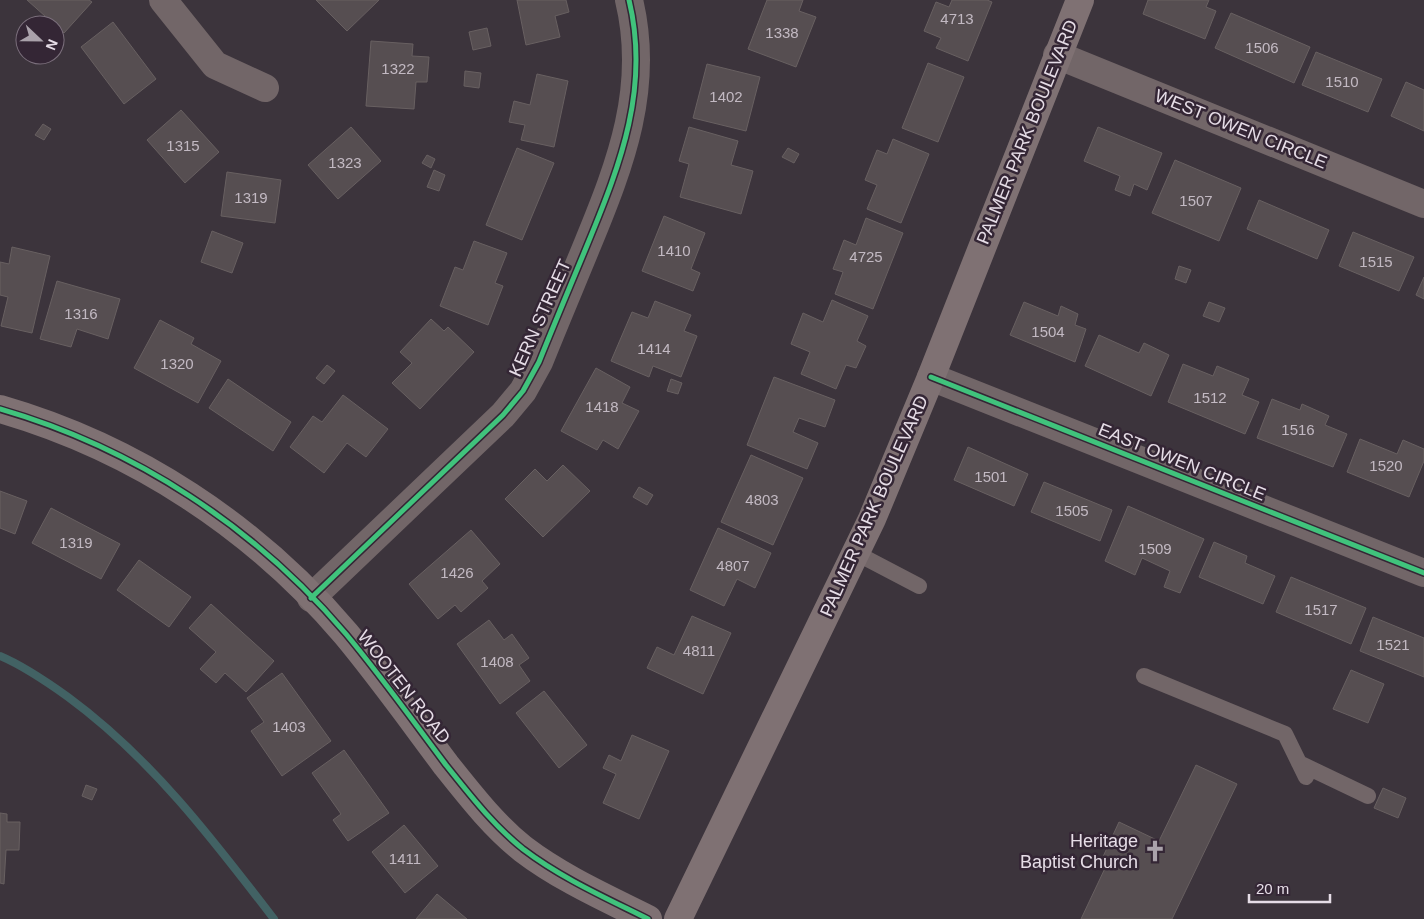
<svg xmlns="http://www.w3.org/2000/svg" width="1424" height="919" viewBox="0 0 1424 919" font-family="Arial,sans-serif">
  <rect width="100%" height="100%" fill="#3c343c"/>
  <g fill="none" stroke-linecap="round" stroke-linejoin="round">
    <path stroke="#426264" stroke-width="8" d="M0,656C24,666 47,682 68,697C151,758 212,838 274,919"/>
  </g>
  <path fill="#564e51" stroke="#686061" d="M27,0H89L92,2L64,33Z
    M316,0H379L347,31Z
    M517,0H566L569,12L555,16L560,37L526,45Z
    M767,0H803L799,11L816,17L796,67L748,49Z
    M952,0H987L992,2L968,61L936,48L941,38L924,31L936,2L949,7Z
    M1148,0H1209L1206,7L1216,11L1205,39L1143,14Z
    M1231,13L1310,47L1294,83L1215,48Z
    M113,22L156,79L124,104L81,47Z
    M487,28L491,46L473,50L469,32Z
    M371,41L413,44L412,56L429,57L427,82H416L414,109L366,106Z
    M1316,52L1382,79L1368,112L1302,85Z
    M928,63L964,77L938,142L902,128Z
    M707,64L760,77L746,131L693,118Z
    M465,71L481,73L479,88L464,86Z
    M537,74L568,81L554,147L521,140L525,125L509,122L514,101L530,105Z
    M1406,82L1424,90V131L1391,116Z
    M181,110L219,152L185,183L147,140Z
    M43,124L51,129L44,140L35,135Z
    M351,127L381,161L338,199L308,165Z
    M689,127L738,141L731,165L753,171L741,214L680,197L689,164L679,161Z
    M1098,127L1162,153L1147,190L1134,184L1130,196L1115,190L1120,176L1084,161Z
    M893,139L929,154L901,223L867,209L877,185L865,180L877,150L887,154Z
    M517,148L554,163L522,240L486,225Z
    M788,148L799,154L794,163L782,157Z
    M427,155L435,159L431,168L422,163Z
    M1175,160L1241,188L1219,241L1152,213Z
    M434,170L445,175L439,191L427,187Z
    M227,172L281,180L275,223L221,216Z
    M1259,200L1329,230L1317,259L1247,229Z
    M664,216L705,233L691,269L700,273L693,291L642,271Z
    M866,218L903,233L873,309L835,294L843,272L833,269L844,240L856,245Z
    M212,231L243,243L232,273L201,262Z
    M1353,232L1414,257L1399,291L1339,266Z
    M474,241L507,253L495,283L503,286L488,325L440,306L455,267L463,270Z
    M12,247L50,256L32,333L1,326L8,297L0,295V262L9,264Z
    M1179,266L1191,270L1186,283L1175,279Z
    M1424,277V299L1416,295Z
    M57,281L120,299L108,339L77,329L71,347L40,339Z
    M832,300L868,316L857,341L866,346L856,368L846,365L836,389L801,374L810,352L791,344L803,313L823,322Z
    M655,301L691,315L684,331L697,336L681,377L653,366L649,377L611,361L632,312L648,318Z
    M1024,302L1058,316L1061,306L1078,314L1075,325L1086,329L1075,362L1010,335Z
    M1209,302L1225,308L1219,322L1203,316Z
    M431,319L444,331L448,327L474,352L420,409L392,383L412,363L400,352Z
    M160,320L194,338L191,344L221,361L198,403L134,368Z
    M1099,335L1139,353L1144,343L1169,355L1151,396L1085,366Z
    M1183,364L1213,376L1217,366L1249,379L1242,395L1259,402L1245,434L1168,402Z
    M327,365L335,371L324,384L316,378Z
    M596,368L630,387L622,403L639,411L618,449L603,440L597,450L561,431Z
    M774,377L835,400L825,427L799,418L793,432L818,443L807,469L747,445Z
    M228,379L291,422L273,451L209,408Z
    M671,379L682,383L678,394L667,391Z
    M343,395L388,429L366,457L347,443L324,473L290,447L313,416L322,422Z
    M1272,399L1300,410L1302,404L1329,416L1325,425L1347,434L1333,467L1257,438Z
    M1360,439L1397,454L1403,440L1424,449V461L1409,497L1347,472Z
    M968,447L1028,474L1014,506L954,480Z
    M751,455L803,478L773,545L721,522Z
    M563,465L590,491L543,537L505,499L535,469L547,481Z
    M1044,482L1112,510L1100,541L1031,512Z
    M639,487L653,495L647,505L633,497Z
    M0,491L27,501L15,534L0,528Z
    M1128,506L1204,539L1180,593L1164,587L1170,571L1142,558L1135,575L1105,561Z
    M51,508L120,544L101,579L32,543Z
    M718,528L771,553L755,588L737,579L724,606L690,590Z
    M471,530L500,564L482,581L488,588L461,612L455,605L438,619L409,584Z
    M1214,542L1247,556L1245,563L1275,576L1263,604L1199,577Z
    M139,560L191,597L169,627L117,590Z
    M1291,577L1366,608L1351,644L1276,612Z
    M211,604L274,661L246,692L225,673L216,683L200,669L216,652L189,628Z
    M692,616L731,633L703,694L647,668L657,647L674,655Z
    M1373,617L1424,638V677L1360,651Z
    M489,620L504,640L512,634L529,658L519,665L530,681L500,704L457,644Z
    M1351,670L1384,684L1368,723L1333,709Z
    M282,673L331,741L282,776L251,731L264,722L247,698Z
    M544,691L587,745L559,768L516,713Z
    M632,735L669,751L639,819L603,803L616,774L603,768L609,755L621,761Z
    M344,750L389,813L348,841L333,820L341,814L312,773Z
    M1196,765L1237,784L1172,919H1081L1107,864L1101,861L1119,822L1159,841Z
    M86,785L97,789L92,800L82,796Z
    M1383,788L1406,798L1398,818L1374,808Z
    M0,813L7,814V822H20L19,850H6L4,884L0,883Z
    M404,825L438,866L405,893L372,852Z
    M437,894L467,919H416Z"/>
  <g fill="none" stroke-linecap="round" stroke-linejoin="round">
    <path stroke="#726668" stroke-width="16" d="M856,553L919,586
      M1144,676L1285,734L1306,777
      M1299,763L1368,796"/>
    <path stroke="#726668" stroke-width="28" d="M163,0L215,65L265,88
      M1057,55L1424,204
      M931,377L1424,573
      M311,598L503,415L523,391L539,362C555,322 572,282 588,243C621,163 650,87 629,0"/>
    <path stroke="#7f7173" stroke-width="28" d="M0,409C135,448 255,527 346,634C381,676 413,721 446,765C470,795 493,825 523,849C561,878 606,898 648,919
      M678,919L872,519L931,377L1080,0"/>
    <g stroke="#342635" stroke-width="8">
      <path id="cycleway" d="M931,377L1424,573
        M0,409C135,448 255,527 346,634C381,676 413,721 446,765C470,795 493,825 523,849C561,878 606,898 648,919
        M311,598L503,415L523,391L539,362C555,322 572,282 588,243C621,163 650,87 629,0"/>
    </g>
    <use href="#cycleway" stroke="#40c37c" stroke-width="5"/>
  </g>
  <defs>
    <g id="church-bare" transform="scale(1.725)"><path d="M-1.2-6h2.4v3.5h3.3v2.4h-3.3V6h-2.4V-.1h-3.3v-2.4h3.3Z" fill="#aaa2ab" stroke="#342635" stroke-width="2.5" paint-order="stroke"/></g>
  </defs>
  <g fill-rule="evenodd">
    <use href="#church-bare" x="1155" y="851"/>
  </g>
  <g text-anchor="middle" stroke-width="5" stroke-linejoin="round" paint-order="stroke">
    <g font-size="15" fill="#c2b9c2">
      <text x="957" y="24">4713</text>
      <text x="782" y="38">1338</text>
      <text x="1262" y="53">1506</text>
      <text x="398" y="74">1322</text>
      <text x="1342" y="87">1510</text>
      <text x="726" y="102">1402</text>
      <text x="183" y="151">1315</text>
      <text x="345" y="168">1323</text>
      <text x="251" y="203">1319</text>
      <text x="1196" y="206">1507</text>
      <text x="674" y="256">1410</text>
      <text x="866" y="262">4725</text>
      <text x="1376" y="267">1515</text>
      <text x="81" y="319">1316</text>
      <text x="1048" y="337">1504</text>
      <text x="654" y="354">1414</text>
      <text x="177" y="369">1320</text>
      <text x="1210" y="403">1512</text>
      <text x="602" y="412">1418</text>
      <text x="1298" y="435">1516</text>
      <text x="1386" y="471">1520</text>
      <text x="991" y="482">1501</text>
      <text x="762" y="505">4803</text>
      <text x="1072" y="516">1505</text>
      <text x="76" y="548">1319</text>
      <text x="1155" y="554">1509</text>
      <text x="733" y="571">4807</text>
      <text x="457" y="578">1426</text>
      <text x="1321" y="615">1517</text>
      <text x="1393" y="650">1521</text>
      <text x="699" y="656">4811</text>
      <text x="497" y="667">1408</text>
      <text x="289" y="732">1403</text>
      <text x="405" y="864">1411</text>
    </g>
    <g font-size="18" fill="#e6dde7" stroke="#342635">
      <text transform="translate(1241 129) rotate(22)" y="6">WEST OWEN CIRCLE</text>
      <text transform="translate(1027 132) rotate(-68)" y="6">PALMER PARK BOULEVARD</text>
      <text transform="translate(540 318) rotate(-66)" y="6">KERN STREET</text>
      <text transform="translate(1182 462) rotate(22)" y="6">EAST OWEN CIRCLE</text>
      <text transform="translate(874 506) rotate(-66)" y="6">PALMER PARK BOULEVARD</text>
      <text transform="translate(404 687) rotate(52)" y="6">WOOTEN ROAD</text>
    </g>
    <g font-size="18" fill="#e6dde7" stroke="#342635" text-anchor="end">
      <text x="1138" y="847">Heritage<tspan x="1138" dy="21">Baptist Church</tspan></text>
    </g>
  </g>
  <g transform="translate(40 40) rotate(112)"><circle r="24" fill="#342635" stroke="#7b6f7c"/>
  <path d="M0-4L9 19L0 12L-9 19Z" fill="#aaa2ab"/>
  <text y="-8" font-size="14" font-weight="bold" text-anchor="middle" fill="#e6dde7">N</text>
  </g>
  <path d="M1249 894v8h81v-8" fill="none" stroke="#e6dde7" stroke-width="2.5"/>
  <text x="1256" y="894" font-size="15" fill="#e6dde7" stroke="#342635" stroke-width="4" paint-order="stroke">20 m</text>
</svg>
